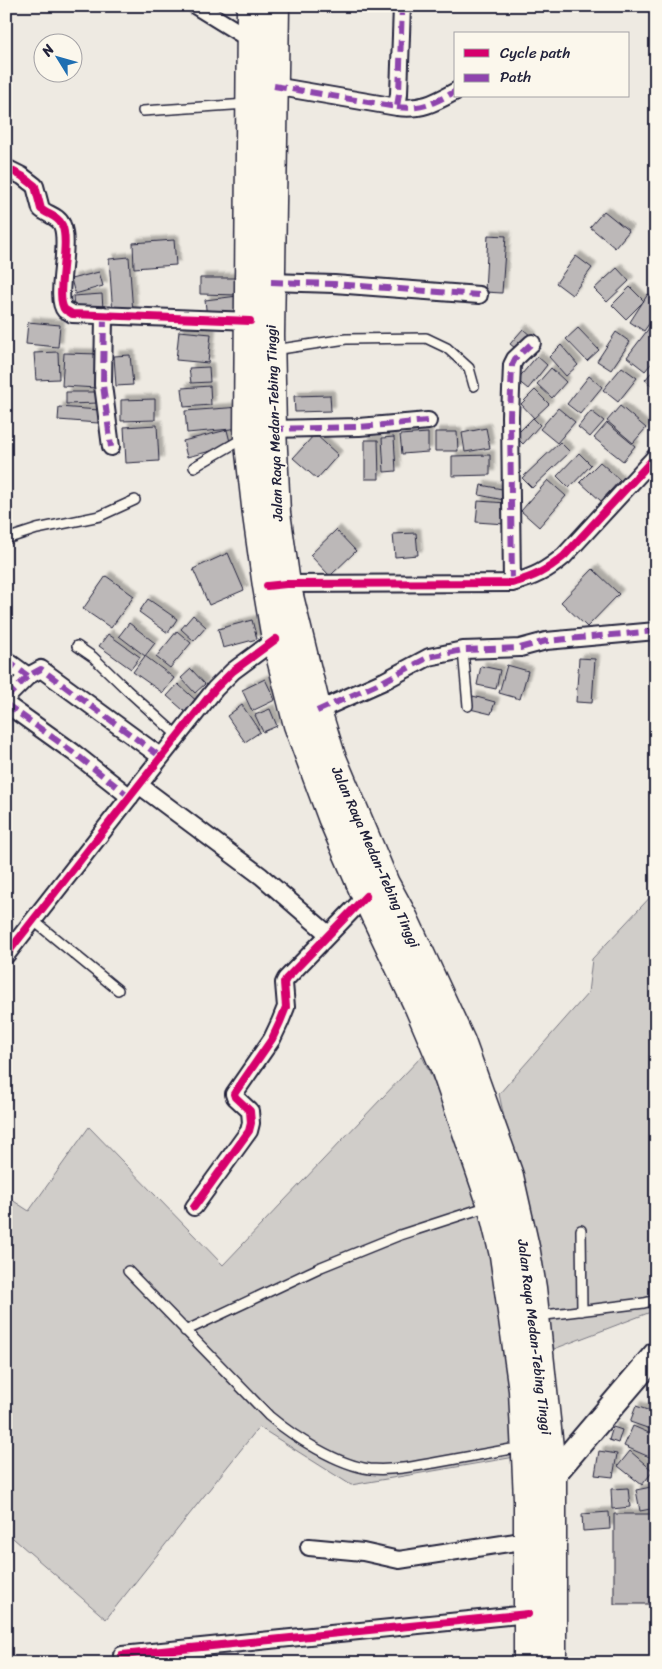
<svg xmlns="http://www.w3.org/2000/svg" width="662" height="1669" viewBox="0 0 662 1669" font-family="Sriracha,sans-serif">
  <defs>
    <filter id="shadow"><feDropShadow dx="4.5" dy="-4.5" stdDeviation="1" flood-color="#0004"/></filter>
  </defs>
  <rect width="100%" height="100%" fill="#eeeae2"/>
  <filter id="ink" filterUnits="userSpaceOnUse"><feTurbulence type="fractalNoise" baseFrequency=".02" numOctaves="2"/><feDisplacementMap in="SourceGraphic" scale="10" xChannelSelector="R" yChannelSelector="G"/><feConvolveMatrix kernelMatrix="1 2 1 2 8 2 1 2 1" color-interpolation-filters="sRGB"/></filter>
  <g filter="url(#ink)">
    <path fill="#d0cdc9" stroke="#797882" d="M656,891V1310L554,1349L499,1094L588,993L592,959Z
      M422,1056L462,1143L487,1226L512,1403L515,1457L351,1485L259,1427L106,1619L6,1532V1196L29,1211L89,1127L223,1265Z"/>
    <path fill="#bcb8b8" stroke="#22223b" filter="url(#shadow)" d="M604,211L629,231L615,248L590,227Z
      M488,235L506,236L502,293L485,292Z
      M174,240L176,265L134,268L133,243Z
      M576,256L592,268L572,295L556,283Z
      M129,257L133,313L113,314L109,259Z
      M617,268L629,281L607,302L594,289Z
      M99,272L103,286L75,294L71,279Z
      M200,278H239L238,295L200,294Z
      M630,287L644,301L626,319L612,305Z
      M102,294L103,309L74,311L73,296Z
      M648,294L656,299V314L644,331L630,322Z
      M238,296L239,315L207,318L205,300Z
      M656,319V358L645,371L627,357Z
      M28,322L60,325L58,347L26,344Z
      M578,328L599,350L587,361L566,339Z
      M523,329L532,337L520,352L510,344Z
      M179,331L211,334L208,363L176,360Z
      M616,332L630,342L611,370L597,361Z
      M561,345L578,365L566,376L549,357Z
      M58,352L59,379L36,380L34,353Z
      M64,353L99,354L97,388L62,386Z
      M130,355L133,385L116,386L114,356Z
      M537,356L547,365L528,389L517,380Z
      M209,367L210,382L191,383L189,368Z
      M622,367L637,378L618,402L603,390Z
      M656,367V390L645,380Z
      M551,368L566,382L552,398L537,384Z
      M589,376L602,387L580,414L567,404Z
      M210,386L211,405L184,407L182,388Z
      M535,390L549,404L534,418L521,404Z
      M66,392H100V403L66,404Z
      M330,395L331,411L295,412L294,396Z
      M155,399V420L121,421V400Z
      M620,406L646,428L633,443L607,421Z
      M59,407L99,410L98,423L58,420Z
      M241,407L242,428L187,433L185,411Z
      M558,408L575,422L557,443L540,429Z
      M591,411L604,421L590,437L578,427Z
      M533,418L540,425L523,444L515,436Z
      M607,423L635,446L623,461L594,438Z
      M157,425L159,461L126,463L124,427Z
      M486,428L490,448L465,452L462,433Z
      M227,430L231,446L187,457L183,441Z
      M435,432H457L458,451H435Z
      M428,433V452L402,454L400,435Z
      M315,434L338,455L317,479L293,458Z
      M394,437L396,471L384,472L382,438Z
      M365,440H378L379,479H365Z
      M560,442L570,452L532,488L522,478Z
      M579,453L591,465L569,488L557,476Z
      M490,455V475L452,476V456Z
      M600,462L620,480L601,501L580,482Z
      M548,480L566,496L539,527L521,511Z
      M481,485L507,490L504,500L479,495Z
      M478,501L507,503L505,524L476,522Z
      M336,530L356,551L330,576L310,555Z
      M416,533L418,555L395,557L393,534Z
      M228,553L244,590L209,605L193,569Z
      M593,569L619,594L587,627L561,602Z
      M106,576L134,596L111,628L83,609Z
      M148,599L177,619L168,633L139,612Z
      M193,615L206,627L194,641L181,629Z
      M252,620L257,639L223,648L218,629Z
      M129,623L155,643L145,656L119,636Z
      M177,631L191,643L170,668L156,657Z
      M108,634L140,657L131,669L99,646Z
      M145,656L174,678L163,693L133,672Z
      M579,658L595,659L592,703L576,702Z
      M507,665L528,671L520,699L499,693Z
      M481,666L500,670L496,689L477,685Z
      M191,669L205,684L195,693L181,678Z
      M265,679L275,700L252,711L242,690Z
      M178,684L201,705L190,716L167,696Z
      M473,696L495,702L491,714L470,709Z
      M242,705L260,732L245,742L227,716Z
      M270,709L277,726L263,732L255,715Z
      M636,1406L656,1413V1431L630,1422Z
      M633,1426L656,1436L654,1459L624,1446Z
      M613,1427L622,1430L618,1443L609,1440Z
      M599,1451L617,1454L613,1477L595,1475Z
      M630,1451L653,1471L642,1485L618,1466Z
      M656,1486V1508L640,1511L636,1490Z
      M628,1488L630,1507L612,1509L611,1489Z
      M609,1512L610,1529L583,1531L582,1514Z
      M614,1514H656V1604H614Z"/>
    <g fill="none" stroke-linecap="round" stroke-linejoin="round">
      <g stroke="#22223b" stroke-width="12">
        <path id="lane" d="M143,111L247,104
          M274,350L346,339L426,338L447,348L469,368L474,386
          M194,467L244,438
          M6,539L37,529L100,516L135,500
          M77,646L93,657L127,690L179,737
          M463,650L468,706
          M34,921L118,990
          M581,1230L582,1311
          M128,1271L269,1416C294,1437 338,1465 370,1469C394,1471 416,1466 439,1462C467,1457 494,1452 522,1447
          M537,1316L644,1303L656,1300
          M185,1331L321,1267L400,1235L489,1206"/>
      </g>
      <g stroke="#22223b" stroke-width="20">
        <path id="street" d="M196,6L251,40
          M274,86L397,107L399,94L402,6
          M397,107C422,110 434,103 456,91
          M6,168L22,176L35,186L41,209C48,215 58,216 62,225C71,244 54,298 65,310C66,310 71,313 72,314L250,321
          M271,282L334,284L479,295
          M104,315L103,385L111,447
          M272,429L359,427L428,421
          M512,583L510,416L512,365L515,359L532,343
          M279,584L512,583C534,577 546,571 564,556L656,456
          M6,660L28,676
          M6,698L28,676L41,669L161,757
          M6,704L73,752L130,797
          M317,711L384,681L429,657L463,650L520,648L546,641L656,631
          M139,785L261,876L328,934
          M6,955L139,785L215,689L233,671L276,639
          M194,1207L249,1131L251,1123L250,1111L235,1097L234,1094L272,1039L280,1022L286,1007L284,983L286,979L366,896
          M309,1547L363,1552L399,1560L528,1540
          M122,1655L528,1614"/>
      </g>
      <g stroke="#22223b" stroke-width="28">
        <path id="secondary" d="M552,1476L656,1354"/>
      </g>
      <g stroke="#22223b" stroke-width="31">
        <path id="highway" d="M251,6L248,435L257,515L267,586L276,639L298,725L332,817L366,896L418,1005L445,1068L492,1205L504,1255L523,1390L528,1499V1663
          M275,6L270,335L272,429L276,513L286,584L317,711L331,756L385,884L404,919L461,1042L509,1176L526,1252L532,1288L552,1476V1663"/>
      </g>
      <use href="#lane" stroke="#fbf7ec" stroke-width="9"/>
      <use href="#street" stroke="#fbf7ec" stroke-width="16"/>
      <use href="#secondary" stroke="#fbf7ec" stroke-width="24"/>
      <use href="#highway" stroke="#fbf7ec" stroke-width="28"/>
      <path stroke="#8e44ad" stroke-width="6" stroke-dasharray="12 6" stroke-linecap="butt" d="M274,86L397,107L399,94L402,6
        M397,107C422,110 434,103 456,91
        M271,282L334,284L479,295
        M104,315L103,385L111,447
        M272,429L359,427L428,421
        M512,583L510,416L512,365L515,359L532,343
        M6,660L28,676
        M6,698L28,676L41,669L161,757
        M6,704L73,752L130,797
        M317,711L384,681L429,657L463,650L520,648L546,641L656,631"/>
      <g stroke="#fbf7ec" stroke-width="11">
        <path id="cycleway" d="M6,168L22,176L35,186L41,209C48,215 58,216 62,225C71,244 54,298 65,310C66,310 71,313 72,314L250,321
          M267,586L286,584L512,583C534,577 546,571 564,556L656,456
          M6,955L139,785L215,689L233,671L276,639
          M194,1207L249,1131L251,1123L250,1111L235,1097L234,1094L272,1039L280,1022L286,1007L284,983L286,979L366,896
          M122,1655L528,1614"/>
      </g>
      <use href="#cycleway" stroke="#d6006c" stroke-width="8"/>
    </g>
  </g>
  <g text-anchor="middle" stroke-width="4" stroke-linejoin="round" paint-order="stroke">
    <g font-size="14" fill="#22223b" stroke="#fbf7ec">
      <text transform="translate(274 423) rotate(-92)" y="5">Jalan Raya Medan-Tebing Tinggi</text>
      <text transform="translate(376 857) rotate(66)" y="5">Jalan Raya Medan-Tebing Tinggi</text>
      <text transform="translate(535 1337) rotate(83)" y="5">Jalan Raya Medan-Tebing Tinggi</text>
    </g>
  </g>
  <rect width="662" height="1669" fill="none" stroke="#fbf7ec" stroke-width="25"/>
  <rect x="12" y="12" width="637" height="1644" fill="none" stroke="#22223b" stroke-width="2" filter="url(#ink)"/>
  <rect x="454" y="32" width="175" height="65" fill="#fbf7ec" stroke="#a4a2a5"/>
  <rect x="464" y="49" width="25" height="8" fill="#d6006c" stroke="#a4a2a5"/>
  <text x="500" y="58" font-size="15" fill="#22223b">Cycle path</text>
  <rect x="464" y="74" width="25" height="8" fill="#8e44ad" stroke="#a4a2a5"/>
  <text x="500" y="82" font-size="15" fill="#22223b">Path</text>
  <g transform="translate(58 58) rotate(307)"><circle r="24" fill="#fbf7ec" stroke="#a4a2a5"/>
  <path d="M0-4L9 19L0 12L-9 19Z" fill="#1f6fb2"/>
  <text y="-8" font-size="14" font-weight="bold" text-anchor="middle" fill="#22223b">N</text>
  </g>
</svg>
